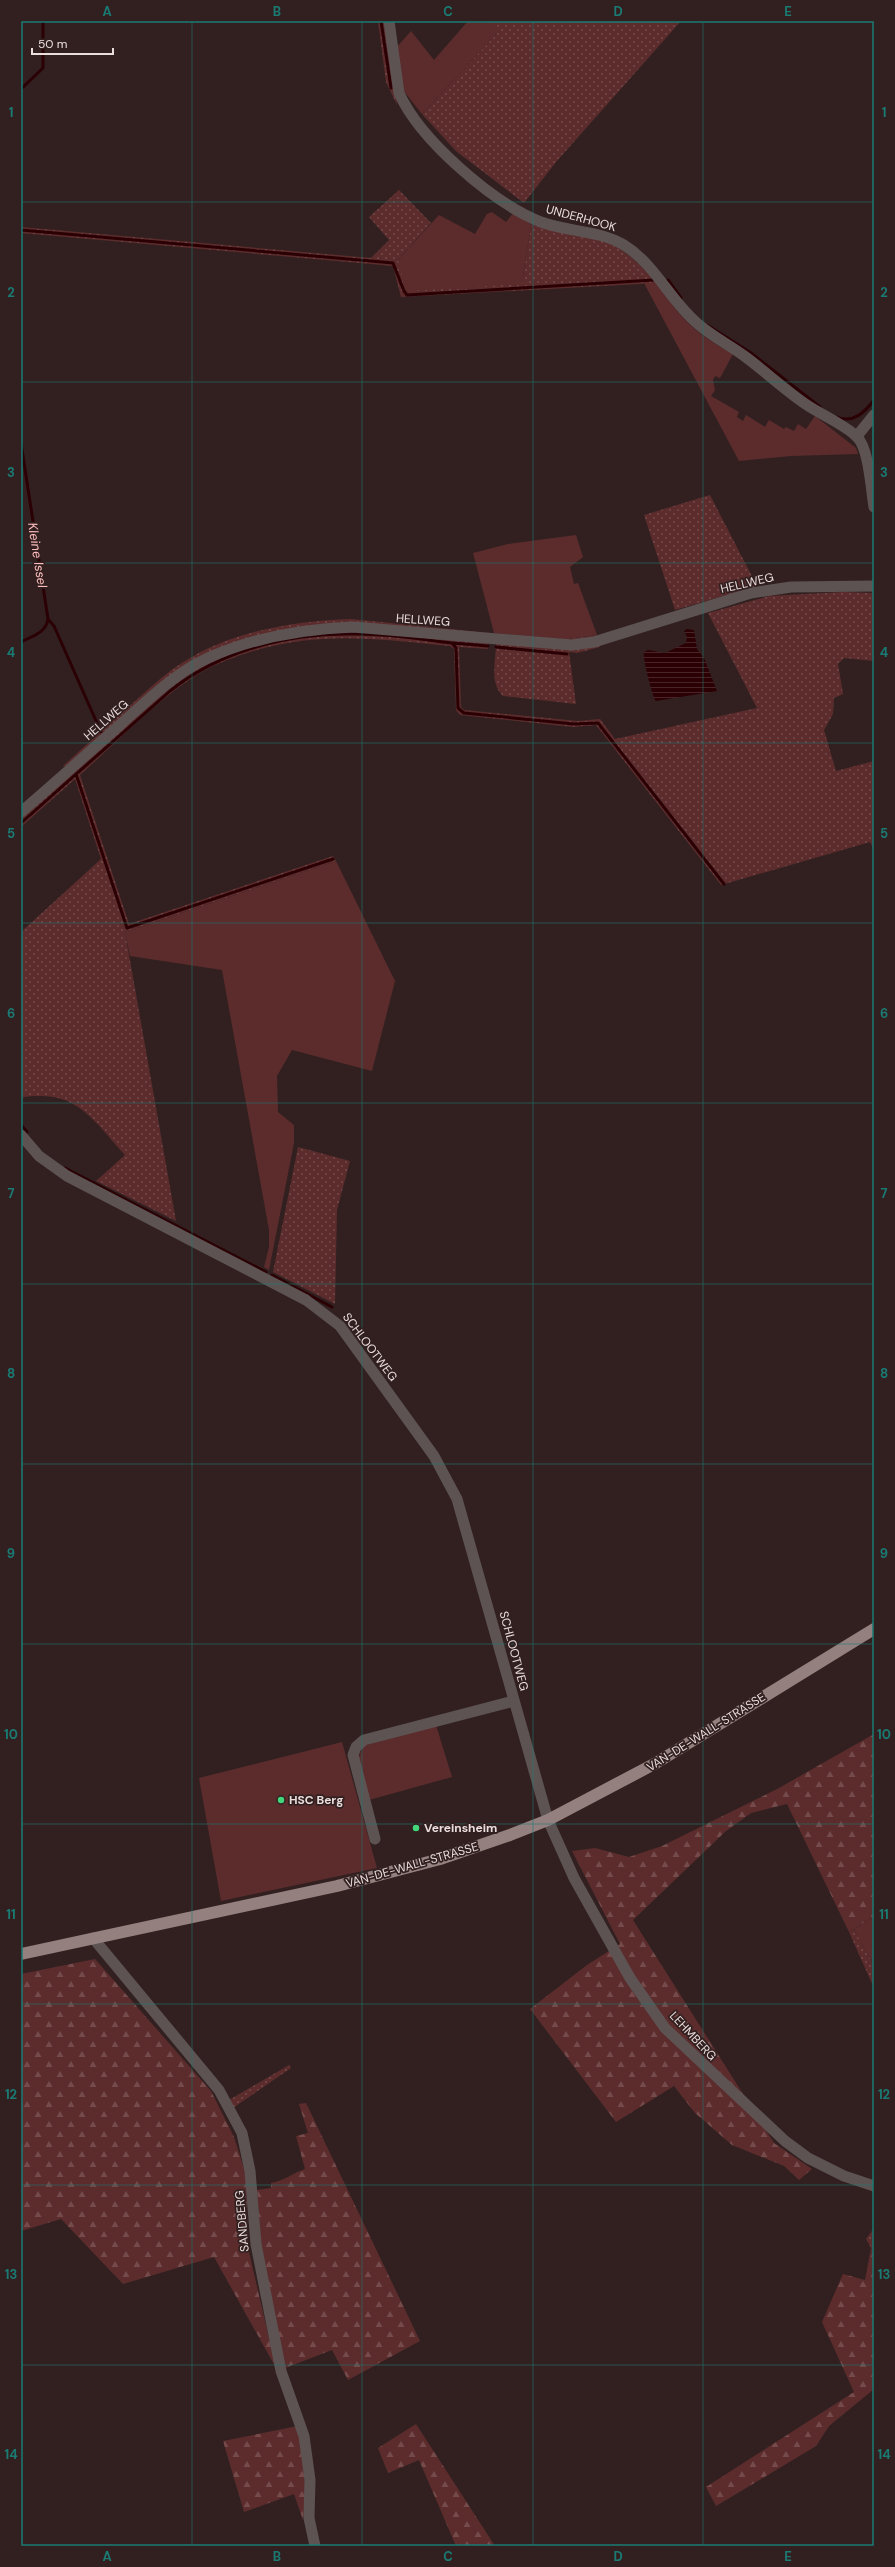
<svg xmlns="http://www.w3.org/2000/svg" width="895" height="2567" viewBox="0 0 895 2567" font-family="'DM Sans',sans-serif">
  <defs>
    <pattern id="grass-dots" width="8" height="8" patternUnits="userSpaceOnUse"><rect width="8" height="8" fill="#5c2c2d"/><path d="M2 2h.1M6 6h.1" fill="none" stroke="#744a4b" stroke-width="1.8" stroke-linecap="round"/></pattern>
    <pattern id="forest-firs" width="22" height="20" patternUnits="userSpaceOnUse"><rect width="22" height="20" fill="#5c2c2d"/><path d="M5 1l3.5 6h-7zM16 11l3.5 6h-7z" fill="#744a4b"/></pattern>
    <pattern id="water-rules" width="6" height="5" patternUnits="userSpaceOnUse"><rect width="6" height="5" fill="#2b0004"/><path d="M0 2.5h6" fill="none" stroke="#4a2528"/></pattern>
  </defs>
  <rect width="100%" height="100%" fill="#322020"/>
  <path fill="url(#grass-dots)" d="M378,21H384L397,105L386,82Z
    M490,21H681L556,162L524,203L456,151L422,114L500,30Z
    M399,190L431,223L398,260L522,284L531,224C558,233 589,233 615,246C631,255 644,269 657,283L401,297L393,266L21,233V227L371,258L389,240L369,217Z
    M710,495L757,586L675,610L644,515Z
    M843,592L874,593V661L844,658L838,664L843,694L834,698L833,714L824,730L836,771L874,761V850L870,842L721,885L596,725L573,727L460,715L456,710L454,649L450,646C377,639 319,630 247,653C228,659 208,667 192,678C151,705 116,743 80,775L129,924L333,856L336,861L125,932L176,1221L96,1181L125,1155C100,1128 80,1094 39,1096C33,1096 27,1096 21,1098V932L101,859L75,779L21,827V819L174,684L208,662L277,639L349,631L488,643V649L459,647L461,707L464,710L578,721L600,719L615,739L757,708L708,613L769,596Z
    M351,619L561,640L597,635L593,639L573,643L352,624L208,654L68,767L63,766C86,745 109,724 133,703C149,689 164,674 182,663C231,631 294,621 351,619Z
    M499,642L598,645L600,647L577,653L569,652L576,704L503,696C489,683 496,661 496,644Z
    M298,1147L350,1161L337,1210L335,1304L273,1272Z
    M854,1929L874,1966V1988L849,1932Z
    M289,2065L291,2068L233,2108L229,2100Z
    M874,2228V2253L866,2239Z"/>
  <path fill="url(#forest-firs)" d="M874,1734V1916L849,1932L787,1804L751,1813L726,1831L633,1920L774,2143L812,2169L799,2180L784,2166L732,2145L695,2113L674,2086L616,2122L530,2009L587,1965L620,1944L572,1851L595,1848L629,1857L662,1846L779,1788Z
    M95,1959L211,2091L234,2137L246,2175L248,2248L276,2368L214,2257L123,2284L61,2219L21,2231V1974Z
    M306,2103L420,2341L348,2380L332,2350L285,2368L261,2244L257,2190L271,2188V2183C284,2181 293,2173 305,2169L296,2136L308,2133L299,2104Z
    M871,2248L874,2253V2389L829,2426L816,2446L716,2506L706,2487L854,2392L822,2322L843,2274L865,2280Z
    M416,2424L495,2546H456L419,2460L388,2473L378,2448Z
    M298,2426L307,2487L303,2520L294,2494L244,2512L223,2441Z"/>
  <path fill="#5c2c2d" d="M468,21H490L501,29L422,114L403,90L396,48L411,31L434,60Z
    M492,212L506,222L513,213L531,224L522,284L406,291L398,260L439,215L475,234L487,214Z
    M644,283H657C683,321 692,331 733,354L720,378L715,376L713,380L715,390L711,396L739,412L737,417L743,421L746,415L765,427L769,420L784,429L786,427L794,431L798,424L806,429L815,416L856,448L858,454L791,456L739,461Z
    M576,535L583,557L570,567L574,584L578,583L597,635L561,640L494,633L473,553L508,544Z
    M336,861L395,981L372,1071L292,1050L277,1076L278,1112L294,1125V1143L269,1270L264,1267L269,1247V1230L222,970L130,956L125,932Z
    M436,1725L452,1777L369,1800L358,1759L363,1746Z
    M342,1742L377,1868L221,1901L199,1778Z
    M874,1916V1966L854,1929Z"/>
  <path fill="url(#water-rules)" d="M687,629L694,630L697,649L704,658L717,691L656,701C653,699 642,657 644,652L648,650L665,653L686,643L687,637L684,631Z"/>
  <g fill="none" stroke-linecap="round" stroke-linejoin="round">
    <path stroke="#2b0004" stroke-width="3" d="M381,21L391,88
      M21,89L43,68V21
      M21,230L393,263L404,291L407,295L654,280
      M668,280L681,298
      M707,325L751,353L820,407
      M837,417C853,424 865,412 874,400
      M21,443L48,619C46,633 32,636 21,642
      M48,619L54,626L101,732
      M452,643L488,646
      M496,647L567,654
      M76,774L127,928L333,859
      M21,823L170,691C220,651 285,634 349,634C383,633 418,639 452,643L456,648L458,708L464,713L574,724L598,723L724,884
      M21,1125L27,1132
      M65,1168L266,1272
      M272,1275L332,1307"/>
    <path stroke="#5d5353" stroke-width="11" d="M389,21L399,93C420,140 493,203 541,222C568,232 599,230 624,245C656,265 670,301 698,324C713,337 731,346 747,358C767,373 786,391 807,405C820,414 847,426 857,437C869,448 871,490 874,507
      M857,436L874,415
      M21,812C55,783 88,753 121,724C148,700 175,673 208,658C254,637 303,629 353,627L572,645L594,642L751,593L791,587L874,586
      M21,1135L39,1156L67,1176L306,1300L340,1326L434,1456L457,1499L548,1820L574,1878L630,1978L665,2028L785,2141L808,2158L844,2176L874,2186
      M375,1839L353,1755L356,1747L364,1740L514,1701
      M93,1938L219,2090L242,2133L250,2171L256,2244L281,2371L304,2436L310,2480L309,2518L315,2546"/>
    <path stroke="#93807f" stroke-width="12" d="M21,1954L337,1886L440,1859L510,1835L548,1820L656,1763L874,1629"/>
  </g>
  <path fill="none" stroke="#1a7b74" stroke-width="1" stroke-opacity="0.55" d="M192,21V2546M362,21V2546M533,21V2546M703,21V2546M21,202H874M21,382H874M21,563H874M21,743H874M21,923H874M21,1103H874M21,1284H874M21,1464H874M21,1644H874M21,1824H874M21,2004H874M21,2185H874M21,2365H874"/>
  <g fill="#42d77b" stroke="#322020" stroke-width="1.5">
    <circle cx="281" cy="1800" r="4"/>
    <circle cx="416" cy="1828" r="4"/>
  </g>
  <g text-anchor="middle" stroke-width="3.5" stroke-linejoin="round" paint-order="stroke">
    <g font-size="12" fill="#eadedd" stroke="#322020">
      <text transform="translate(581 218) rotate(15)" y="4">UNDERHOOK</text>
      <text transform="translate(747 583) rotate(-13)" y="4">HELLWEG</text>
      <text transform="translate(423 620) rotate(4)" y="4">HELLWEG</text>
      <text transform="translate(106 720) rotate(-41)" y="4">HELLWEG</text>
      <text transform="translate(370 1347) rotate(53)" y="4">SCHLOOTWEG</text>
      <text transform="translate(514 1651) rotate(75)" y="4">SCHLOOTWEG</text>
      <text transform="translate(706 1732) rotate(-32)" y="4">VAN-DE-WALL-STRASSE</text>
      <text transform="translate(412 1865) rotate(-16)" y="4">VAN-DE-WALL-STRASSE</text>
      <text transform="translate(693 2036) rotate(47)" y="4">LEHMBERG</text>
      <text transform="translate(242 2221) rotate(-95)" y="4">SANDBERG</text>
    </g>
    <g font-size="12" font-weight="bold" fill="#eadedd" stroke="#322020" text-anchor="start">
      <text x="289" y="1804">HSC Berg</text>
      <text x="424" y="1832">Vereinsheim</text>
    </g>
    <g font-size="13" font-style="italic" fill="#fdbdbc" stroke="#322020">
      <text transform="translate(38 555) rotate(81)" y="5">Kleine Issel</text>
    </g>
  </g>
  <rect width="895" height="2567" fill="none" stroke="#322020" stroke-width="44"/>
  <path d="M32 48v6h81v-6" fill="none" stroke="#eadedd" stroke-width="2"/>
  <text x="38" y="48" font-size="12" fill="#eadedd" stroke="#322020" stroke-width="3" paint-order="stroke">50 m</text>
  <rect x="22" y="22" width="851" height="2523" fill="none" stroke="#1a7b74" stroke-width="1.5"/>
  <g font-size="13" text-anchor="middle" font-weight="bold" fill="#1a7b74">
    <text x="107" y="16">A</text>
    <text x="277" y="16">B</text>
    <text x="448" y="16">C</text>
    <text x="618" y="16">D</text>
    <text x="788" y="16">E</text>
    <text x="11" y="117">1</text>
    <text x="884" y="117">1</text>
    <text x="11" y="297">2</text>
    <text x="884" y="297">2</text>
    <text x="11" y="477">3</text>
    <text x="884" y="477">3</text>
    <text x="11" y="657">4</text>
    <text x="884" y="657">4</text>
    <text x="11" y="838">5</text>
    <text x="884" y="838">5</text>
    <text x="11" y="1018">6</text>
    <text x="884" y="1018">6</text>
    <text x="11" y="1198">7</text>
    <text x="884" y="1198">7</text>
    <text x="11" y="1378">8</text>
    <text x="884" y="1378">8</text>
    <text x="11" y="1558">9</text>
    <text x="884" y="1558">9</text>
    <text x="11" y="1739">10</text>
    <text x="884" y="1739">10</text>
    <text x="11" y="1919">11</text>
    <text x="884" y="1919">11</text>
    <text x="11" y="2099">12</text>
    <text x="884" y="2099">12</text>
    <text x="11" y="2279">13</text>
    <text x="884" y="2279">13</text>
    <text x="11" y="2459">14</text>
    <text x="884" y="2459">14</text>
    <text x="107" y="2561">A</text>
    <text x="277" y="2561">B</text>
    <text x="448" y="2561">C</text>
    <text x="618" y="2561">D</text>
    <text x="788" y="2561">E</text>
  </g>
</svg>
